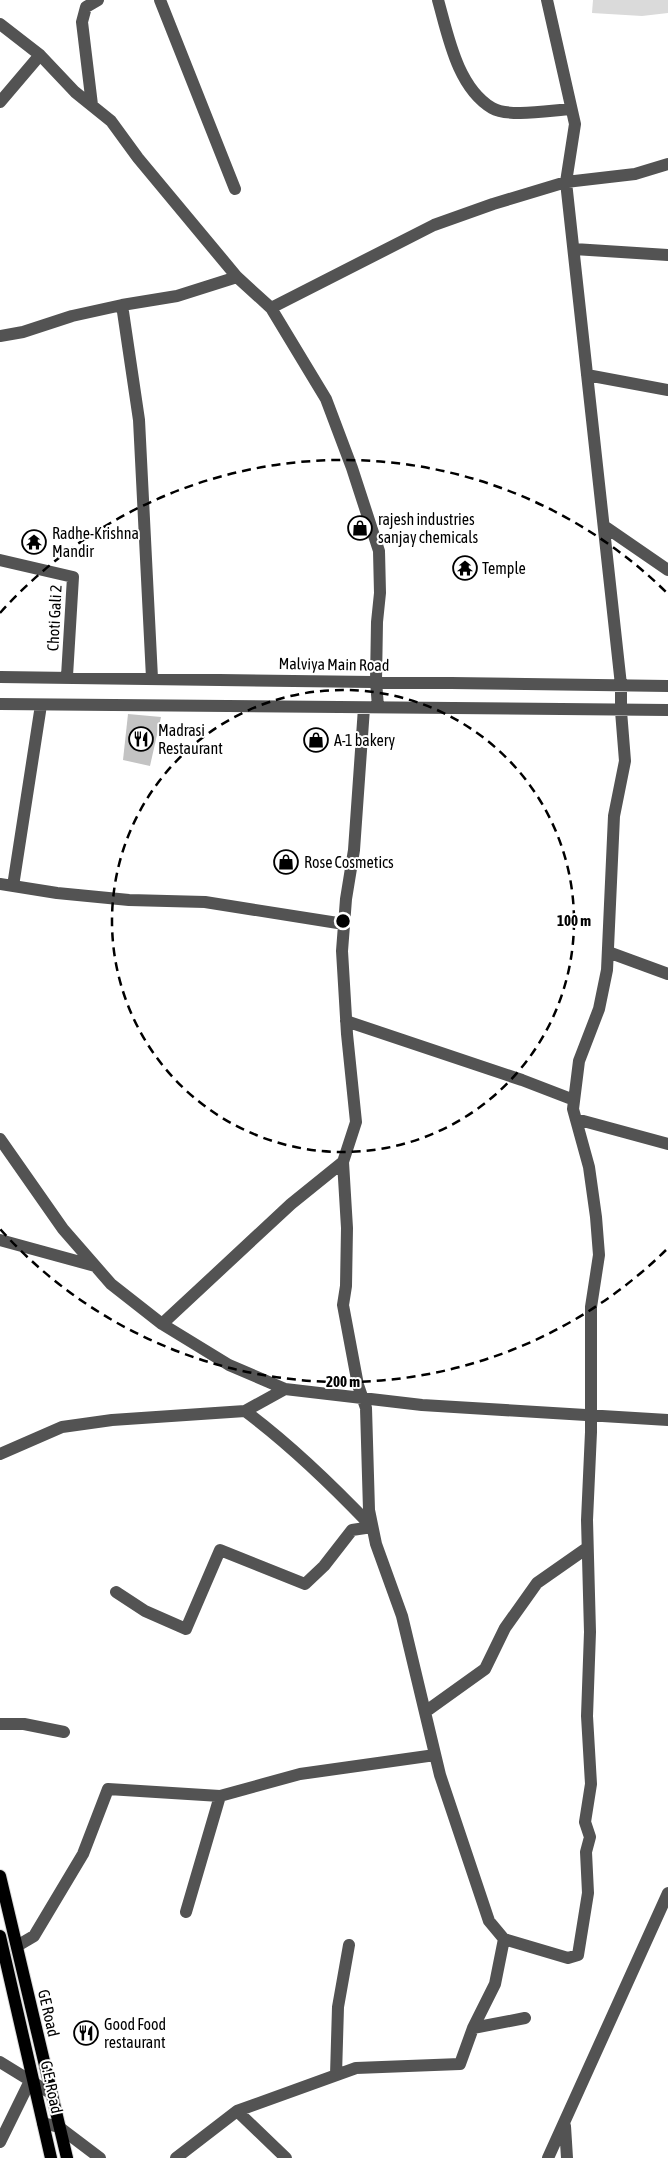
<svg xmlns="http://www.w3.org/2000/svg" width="668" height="2158" viewBox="0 0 668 2158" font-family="'Asap Condensed',sans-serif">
  <rect width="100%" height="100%" fill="#fff"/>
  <path fill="#dadada" d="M593,0H668V13L642,16L592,13Z"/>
  <path fill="#c3c3c3" d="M128,714L161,717L150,766L123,760Z"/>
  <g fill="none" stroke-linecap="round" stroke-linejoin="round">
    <g stroke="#dbdbdb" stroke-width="14">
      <path id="major" d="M0,1876L67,2158
        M0,1936L51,2158"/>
    </g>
    <path stroke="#535353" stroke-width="12" d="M160,0L235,189
      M438,0C448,35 457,87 492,108C509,118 552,110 571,109
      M0,24L40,55L75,92L111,121L138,158L237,277L271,308L326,399L352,468L379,551L380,593L377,622L376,681L378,707
      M0,102L40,55
      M92,105L82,22L86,7L98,0
      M574,249L668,255
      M122,305L139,420L152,678
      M271,308L434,225L493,204L566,182L635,174L668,164
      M0,336L23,332L72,316L122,305L177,296L237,277
      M587,375L668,390
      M604,526L668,570
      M0,560L73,577L67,676
      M0,677L668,686
      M0,704L668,710
      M364,708L354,850L346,899L342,951L347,1034L356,1122L343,1162L347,1228L346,1286L343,1305L358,1385L366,1408L369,1510L376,1544L402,1616L440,1775L489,1921L504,1939L568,1958L578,1955L588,1893L586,1852L590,1837L585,1822L591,1784L587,1716L590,1632L587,1520L591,1432V1307L599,1255L596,1217L589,1167L573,1109L579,1061L599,1009L607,970L614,816L625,761L621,711V685L566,182L575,124L547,0
      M0,884L57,893L129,900L205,902L344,924
      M13,886L41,705
      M608,952L668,974
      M346,1021L522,1080L574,1100
      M576,1119L668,1144
      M0,1139L63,1229L111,1284L162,1324L229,1365L285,1389L422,1405L668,1420
      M0,1240L95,1266
      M162,1324L291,1204L343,1162
      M245,1411L285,1389
      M0,1454L62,1427L112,1420L245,1411C292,1446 332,1485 372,1527
      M116,1592L145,1611L186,1629L220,1550L305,1584L324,1566L352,1530L372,1527
      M425,1712L485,1669L505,1628L537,1583L587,1548
      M0,1724H24L64,1732
      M186,1912L220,1796
      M17,1946L34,1936L83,1854L108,1789L220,1796L300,1774L435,1755
      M473,2028L525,2018
      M0,2062L52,2094
      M336,2075L338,2007L349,1945
      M237,2111L286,2158
      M43,2123L59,2127L100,2158
      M565,2126L567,2158
      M0,2142L30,2081
      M176,2158L237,2111L356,2068L460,2064L473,2028L495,1984L504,1939
      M548,2158L668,1893"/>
    <use href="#major" stroke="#000" stroke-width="12"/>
  </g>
  <g fill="none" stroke="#000" stroke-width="2.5" stroke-dasharray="9 6">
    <circle cx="343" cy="921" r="231"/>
    <path d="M666 1250A461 461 0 0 1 0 1229M0 613A461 461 0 0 1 666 592"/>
  </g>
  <defs>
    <g id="shop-ring" transform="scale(1.25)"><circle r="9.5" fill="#fff" stroke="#000" stroke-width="1.5"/><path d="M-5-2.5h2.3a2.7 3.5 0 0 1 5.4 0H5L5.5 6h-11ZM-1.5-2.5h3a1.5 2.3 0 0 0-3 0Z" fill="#000"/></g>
    <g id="temple-ring" transform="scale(1.25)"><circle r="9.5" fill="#fff" stroke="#000" stroke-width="1.5"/><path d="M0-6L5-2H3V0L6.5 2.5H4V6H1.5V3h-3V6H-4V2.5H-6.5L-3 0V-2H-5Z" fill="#000"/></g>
    <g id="restaurant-ring" transform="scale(1.25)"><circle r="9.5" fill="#fff" stroke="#000" stroke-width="1.5"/><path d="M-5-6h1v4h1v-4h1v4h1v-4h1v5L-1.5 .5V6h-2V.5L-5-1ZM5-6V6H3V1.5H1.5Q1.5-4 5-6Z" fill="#000"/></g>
  </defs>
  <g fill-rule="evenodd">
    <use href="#shop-ring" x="360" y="528"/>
    <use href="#temple-ring" x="34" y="542"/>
    <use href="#temple-ring" x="465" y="568"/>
    <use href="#restaurant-ring" x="141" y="739"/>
    <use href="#shop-ring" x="316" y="740"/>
    <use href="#shop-ring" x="286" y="862"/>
    <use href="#restaurant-ring" x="86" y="2033"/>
  </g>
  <g text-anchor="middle" stroke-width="4" stroke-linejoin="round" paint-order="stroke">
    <g font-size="16" fill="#000" stroke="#fff" text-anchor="start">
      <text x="378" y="525">rajesh industries<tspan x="378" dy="18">sanjay chemicals</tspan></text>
      <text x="52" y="539">Radhe-Krishna<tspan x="52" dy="18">Mandir</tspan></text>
      <text x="482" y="574">Temple</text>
      <text x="158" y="736">Madrasi<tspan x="158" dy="18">Restaurant</tspan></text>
      <text x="334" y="746">A-1 bakery</text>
      <text x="304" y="868">Rose Cosmetics</text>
      <text x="104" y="2030">Good Food<tspan x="104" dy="18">restaurant</tspan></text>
    </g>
    <g font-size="16" fill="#000" stroke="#fff">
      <text transform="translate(54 618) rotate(-87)" y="6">Choti Gali 2</text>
      <text transform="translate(334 664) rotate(1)" y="6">Malviya Main Road</text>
      <text transform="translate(49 2013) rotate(77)" y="6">GE Road</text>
      <text transform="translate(52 2087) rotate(78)" y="6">G.E. Road</text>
    </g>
  </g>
  <circle cx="343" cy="921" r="8" fill="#000" stroke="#fff" stroke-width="2.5"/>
  <g font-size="15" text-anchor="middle" font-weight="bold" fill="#000" stroke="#fff" stroke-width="4" stroke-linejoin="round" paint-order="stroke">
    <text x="574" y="926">100 m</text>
    <text x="343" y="1387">200 m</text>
  </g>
</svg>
